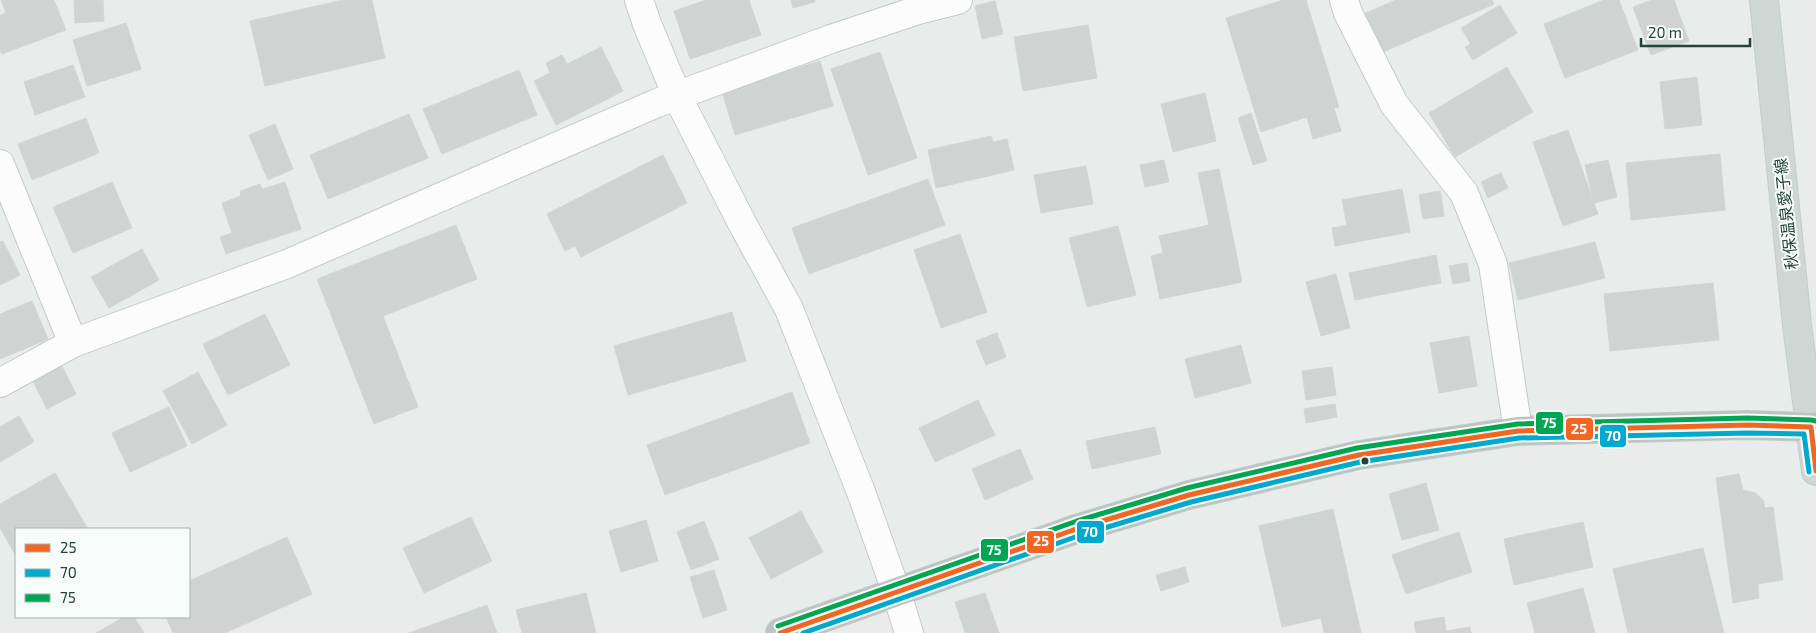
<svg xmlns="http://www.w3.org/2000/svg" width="1816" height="633" viewBox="0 0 1816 633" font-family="'Exo 2','Noto Sans JP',sans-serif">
  <rect width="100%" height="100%" fill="#e8edeb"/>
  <path fill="#cfd4d2" stroke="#d1d6d4" d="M1,0H54L66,30L2,54L0,50V15L6,13Z
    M74,0H103L104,21L75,23Z
    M343,0H372L385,58L265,86L250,21Z
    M706,0H749L761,35L690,59L674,11Z
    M791,0H815V2L793,8Z
    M1283,0H1306L1339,107L1334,108L1341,131L1313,139L1307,117L1261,132L1226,18Z
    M1396,0H1492L1494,4L1376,55L1359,16Z
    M1604,0H1619L1638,50L1565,78L1544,24Z
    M1652,0H1674L1689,41L1651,55L1633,7Z
    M995,1L1003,34L982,39L975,6Z
    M1500,5L1517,33L1473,60L1465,47L1471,44L1461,28Z
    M126,23L141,69L87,86L73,40Z
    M1088,25L1097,78L1023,91L1014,37Z
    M601,47L623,91L556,125L534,81L550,73L546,63L562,55L567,64Z
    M880,52L917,158L868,175L831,69Z
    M820,61L833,106L735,135L722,91Z
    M73,65L85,97L35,115L24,82Z
    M1507,67L1533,112L1455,157L1429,113Z
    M519,70L537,115L442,154L423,109Z
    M1697,77L1702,125L1665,129L1660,82Z
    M1205,93L1216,141L1173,152L1161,104Z
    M1251,113L1267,161L1253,165L1238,118Z
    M409,114L428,158L328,199L310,155Z
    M86,118L99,153L32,180L18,144Z
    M275,124L293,169L268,180L249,135Z
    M1568,130L1598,214L1563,226L1533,142Z
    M991,136L993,142L1007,139L1014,170L936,188L928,150Z
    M1720,154L1725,210L1631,220L1626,163Z
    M663,155L687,203L581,257L575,246L565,251L547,214Z
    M1164,160L1169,182L1145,187L1140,165Z
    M1608,160L1617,197L1594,203L1585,165Z
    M1086,166L1093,204L1041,213L1034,175Z
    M1219,169L1242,282L1160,299L1151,256L1163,253L1159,236L1209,225L1198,173Z
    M1501,173L1508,188L1488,198L1481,182Z
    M928,179L945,225L809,274L792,228Z
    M112,182L132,228L73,253L53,207Z
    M285,182L301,229L226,254L220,237L232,233L222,203L241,196L240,191L260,184L262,189Z
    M1402,189L1410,232L1335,246L1332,228L1347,225L1342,200Z
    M1440,191L1444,216L1423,219L1419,195Z
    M456,225L477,279L383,316L418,407L374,424L317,279Z
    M1118,226L1136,295L1087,307L1069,238Z
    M960,234L987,312L941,328L914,250Z
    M3,241L20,275L0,285V242Z
    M1595,242L1605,278L1518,300L1509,263Z
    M142,249L159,280L109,308L91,277Z
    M1436,255L1441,283L1355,300L1349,273Z
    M1467,263L1470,281L1453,284L1449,266Z
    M1336,274L1350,328L1321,336L1306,282Z
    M1713,283L1719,340L1610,351L1604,294Z
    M32,301L48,339L0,359V314Z
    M732,312L746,361L628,395L614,346Z
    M265,314L290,365L228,395L203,344Z
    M997,333L1006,357L986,365L976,341Z
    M1469,336L1477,386L1439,393L1430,343Z
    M1241,345L1251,383L1195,398L1185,359Z
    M62,366L76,394L47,409L33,381Z
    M1332,367L1336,395L1306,400L1302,371Z
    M198,372L227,425L192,444L163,391Z
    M792,392L810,443L665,495L647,445Z
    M978,400L995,435L935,462L919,428Z
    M1335,404L1337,417L1306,423L1304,409Z
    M169,407L187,446L130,472L112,433Z
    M19,416L34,442L0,462V427Z
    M1155,427L1161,454L1092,469L1086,441Z
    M1020,449L1033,479L985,500L972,469Z
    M55,473L88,529H16V556L0,528V504Z
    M1739,474L1743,490L1755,493L1763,500L1765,508L1773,507L1783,580L1758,584L1759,598L1733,603L1716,478Z
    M1426,483L1439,530L1402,540L1389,494Z
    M1333,509L1361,633H1324L1321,618L1282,627L1259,526Z
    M801,511L823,552L771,579L749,538Z
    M471,517L492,561L424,593L403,548Z
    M646,520L658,561L621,572L609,531Z
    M704,521L719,559L691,570L677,532Z
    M1583,522L1593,567L1514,585L1504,539Z
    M1459,532L1472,572L1406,594L1392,555Z
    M287,537L312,594L225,633H173L166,617H189V581Z
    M1703,548L1724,633H1628L1613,569Z
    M1185,567L1189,582L1161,591L1156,575Z
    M714,570L727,610L703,618L690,577Z
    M1583,588L1595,633H1535L1527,603Z
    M586,593L596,633H522L516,610Z
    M985,593L999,633H965L955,602Z
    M487,605L497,633H409Z
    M124,617H134L144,633H96Z
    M1444,617L1446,631L1470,627L1471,633H1416L1414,622Z"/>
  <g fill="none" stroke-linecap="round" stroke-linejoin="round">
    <g stroke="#c5cac8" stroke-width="30">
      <path id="minor" d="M639,0L647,24L677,96L742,223L789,309L861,492L896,591L909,633
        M1344,0L1348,13L1394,104L1464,193L1493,264L1518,431
        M0,164L73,343
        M0,383L73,343L287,264L657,103L831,39L918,10L958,0"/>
    </g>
    <g stroke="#c3ccc9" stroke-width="30">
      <path id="major" d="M1764,0L1797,325L1816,471"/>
    </g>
    <g stroke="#c3ccc9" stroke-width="30">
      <path id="highway" d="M780,633L1079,528L1189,495L1359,455L1518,431L1747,425L1816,427"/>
    </g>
    <use href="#minor" stroke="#fcfcfc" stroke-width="28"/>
    <use href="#major" stroke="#cfd7d5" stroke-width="28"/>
    <use href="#highway" stroke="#bcc4c2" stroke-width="28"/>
    <g stroke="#f7fbf9" stroke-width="9">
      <path id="bus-1" d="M780,633L1079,528L1189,495L1359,455L1518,431L1747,425L1811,427L1816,471"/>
    </g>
    <g stroke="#f7fbf9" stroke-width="9">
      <path id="bus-2" d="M803,633L1081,535L1191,502L1360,462L1519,438L1747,433L1804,434L1809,472"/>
    </g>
    <g stroke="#f7fbf9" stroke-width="9">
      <path id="bus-3" d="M778,626L1077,521L1187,488L1357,448L1518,424L1747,418L1811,420L1816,421"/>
    </g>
    <use href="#bus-1" stroke="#f26522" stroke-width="5"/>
    <use href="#bus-2" stroke="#00a9ce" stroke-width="5"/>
    <use href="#bus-3" stroke="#00a651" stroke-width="5"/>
  </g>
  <circle fill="#24423a" stroke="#f7fbf9" stroke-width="2" cx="1365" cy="461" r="4.5"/>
  <g text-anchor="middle" stroke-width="4" stroke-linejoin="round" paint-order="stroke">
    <g font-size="16" fill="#24423a" stroke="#f7fbf9">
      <text transform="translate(1786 214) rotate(-96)" y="6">秋保温泉愛子線</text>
    </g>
  </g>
  <g stroke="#f7fbf9" stroke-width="2">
    <rect x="1535" y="411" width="29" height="24" rx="5" fill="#00a651"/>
    <rect x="1565" y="417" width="29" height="24" rx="5" fill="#f26522"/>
    <rect x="1599" y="424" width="28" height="24" rx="5" fill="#00a9ce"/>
    <rect x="1076" y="520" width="29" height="24" rx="5" fill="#00a9ce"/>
    <rect x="1026" y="530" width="29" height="24" rx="5" fill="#f26522"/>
    <rect x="980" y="538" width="29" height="24" rx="5" fill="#00a651"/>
  </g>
  <g font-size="14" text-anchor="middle" font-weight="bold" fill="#fff">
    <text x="1549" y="428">75</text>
    <text x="1579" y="434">25</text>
    <text x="1613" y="441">70</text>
    <text x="1090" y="537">70</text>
    <text x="1041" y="546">25</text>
    <text x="994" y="555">75</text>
  </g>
  <rect x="15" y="528" width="175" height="90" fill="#f7fbf9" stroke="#a3b1ad"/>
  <rect x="25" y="544" width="25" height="8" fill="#f26522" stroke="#a3b1ad"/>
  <text x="60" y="553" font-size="15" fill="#24423a">25</text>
  <rect x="25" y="569" width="25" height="8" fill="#00a9ce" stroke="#a3b1ad"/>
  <text x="60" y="578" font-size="15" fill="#24423a">70</text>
  <rect x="25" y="594" width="25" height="8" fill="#00a651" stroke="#a3b1ad"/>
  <text x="60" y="603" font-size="15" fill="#24423a">75</text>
  <path d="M1641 38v8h109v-8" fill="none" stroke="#24423a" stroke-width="2.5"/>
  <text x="1648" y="38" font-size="15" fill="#24423a" stroke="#f7fbf9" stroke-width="4" paint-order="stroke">20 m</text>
</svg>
